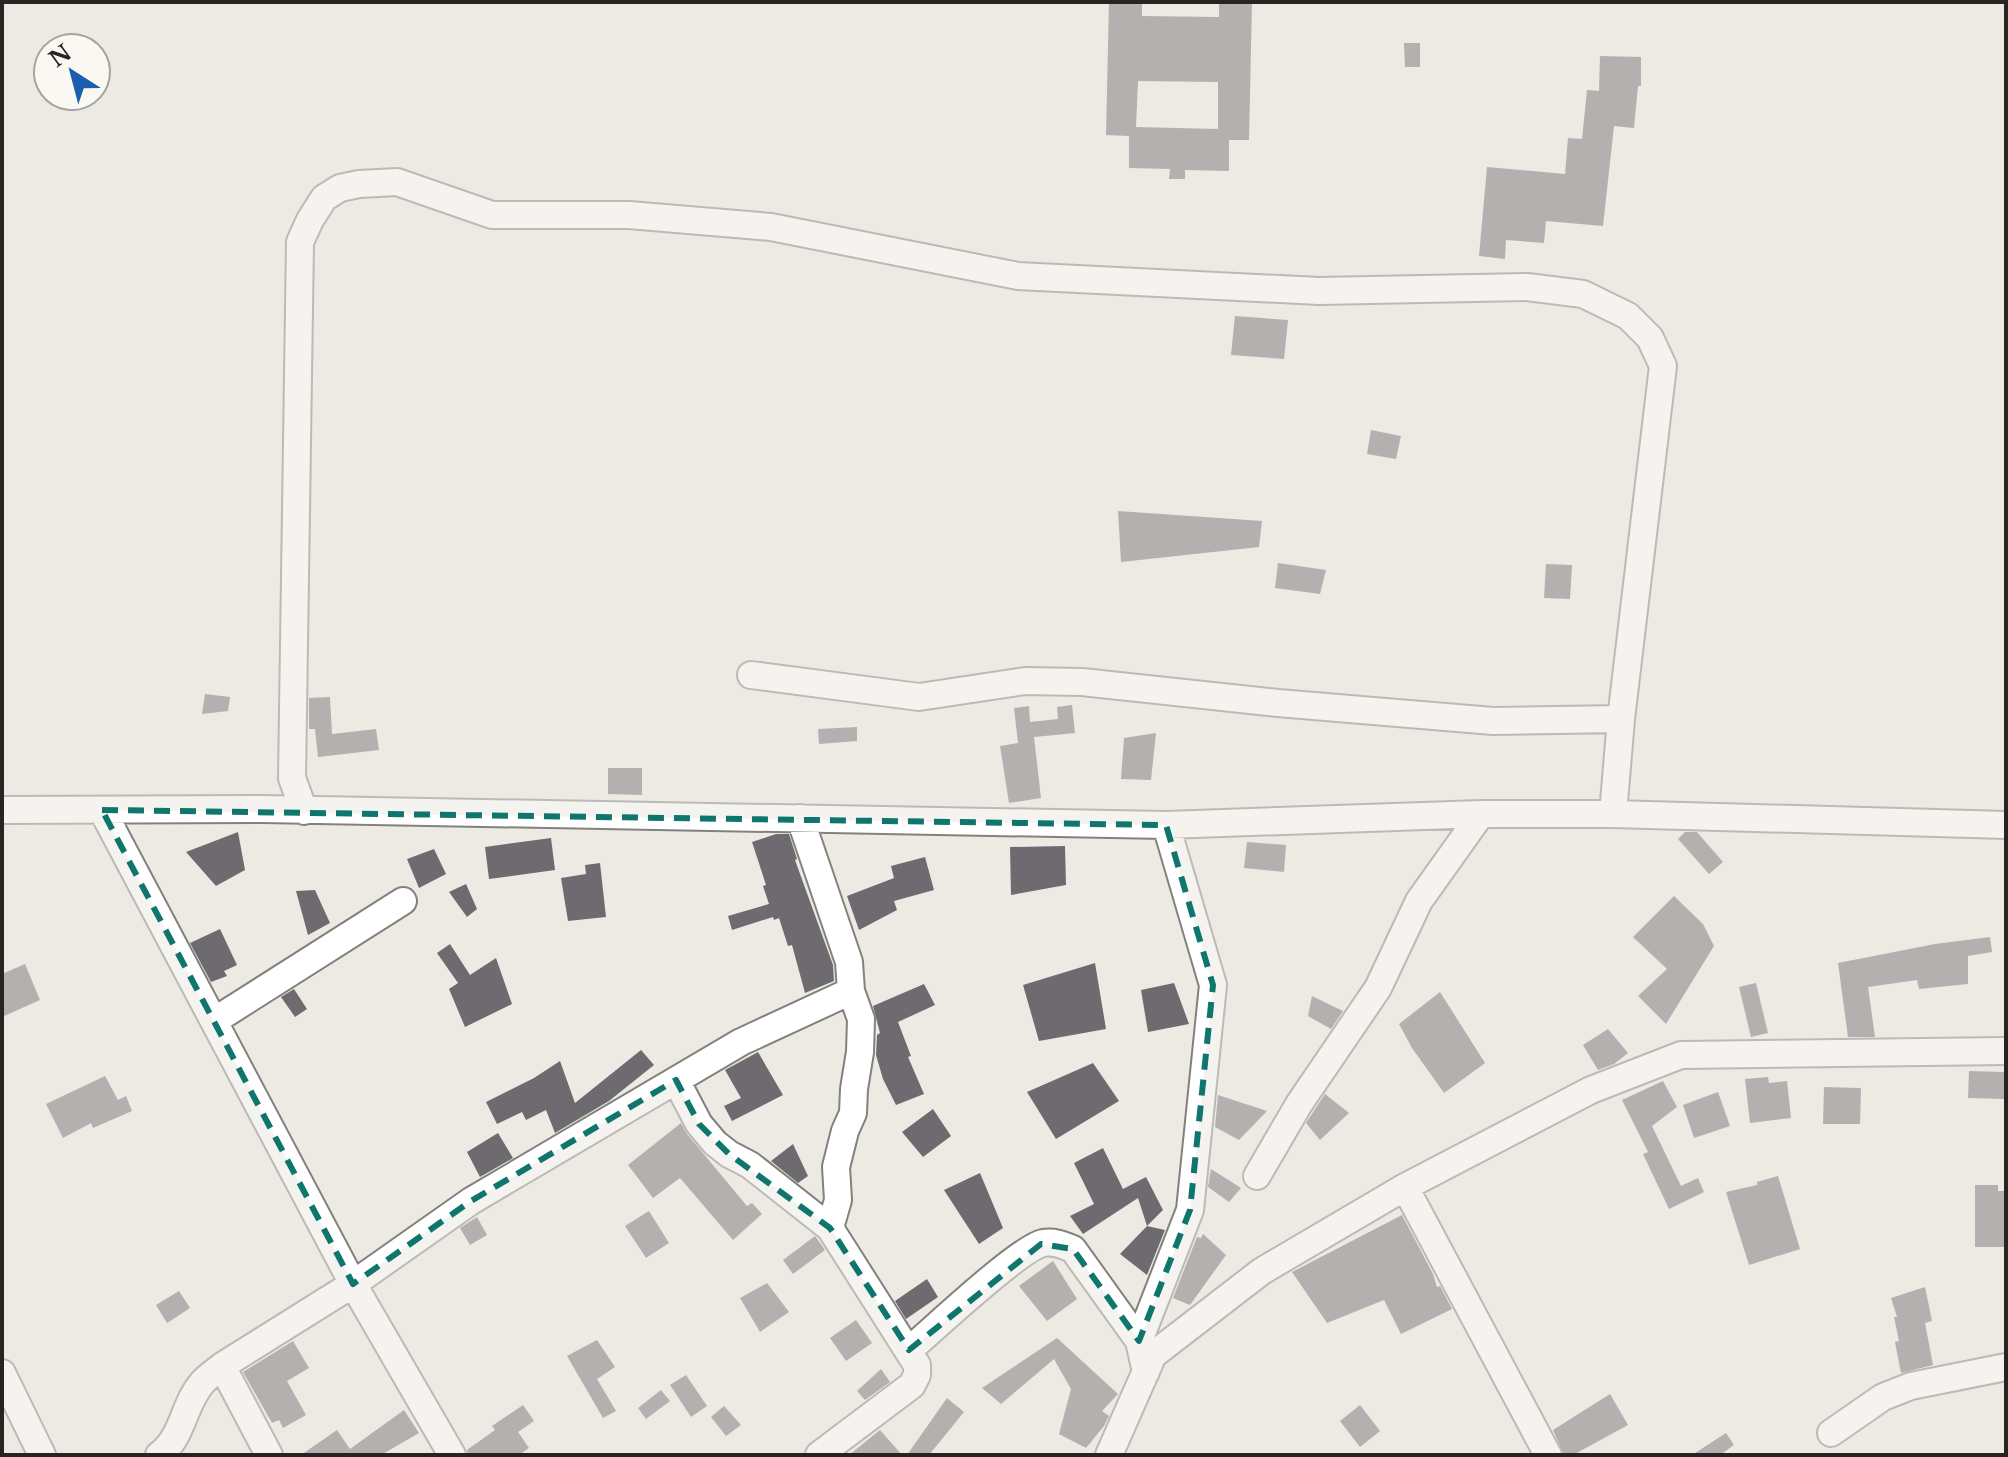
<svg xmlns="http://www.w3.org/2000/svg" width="2008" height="1457" viewBox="0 0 2008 1457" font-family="'Libre Baskerville',serif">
  <rect width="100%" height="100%" fill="#edeae4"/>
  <path fill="#6d6b70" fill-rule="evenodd" d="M1109,2H1142V16L1219,17V2H1252L1249,140H1229V171L1185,170V179H1169L1170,169L1129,168V136L1106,135ZM1138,81L1218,82V129L1136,127Z
    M1404,43H1420V67H1405Z
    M1600,56L1641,57V86H1638L1634,128L1614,126L1603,226L1546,221L1544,243L1506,240L1505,259L1479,256L1487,167L1565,174L1568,138L1582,139L1587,90L1599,91Z
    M1235,316L1288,320L1284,359L1231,355Z
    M1371,430L1401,436L1396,459L1367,454Z
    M1118,511L1262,521L1259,547L1121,562Z
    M1278,563L1326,570L1320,594L1275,588Z
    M1546,564L1572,565L1570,599L1544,598Z
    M205,694L230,697L228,711L202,714Z
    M330,697L332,734L376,729L379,750L318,757L315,729H309V698Z
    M1072,705L1075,733L1034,737L1041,798L1009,803L1000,746L1018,743L1014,708L1029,706L1030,722L1058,719L1057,707Z
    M857,727V741L819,744L818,729Z
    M1156,733L1151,780L1121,779L1124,738Z
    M608,768H642V795L608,794Z
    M238,832L245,870L216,886L186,852Z
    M1685,832H1697L1723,862L1709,874L1678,839Z
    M776,834H789L797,859L795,860L833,965L834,981L805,993L792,945L788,946L779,918L774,920L773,917L732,930L728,916L769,904L763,886L766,885L752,842Z
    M551,838L555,870L489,879L485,847Z
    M1247,842L1286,845L1284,872L1244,868Z
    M1065,846L1066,885L1011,895L1010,847Z
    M434,849L446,874L419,888L407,859Z
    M925,857L934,890L894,901L897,910L859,930L847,896L894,878L891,866Z
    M600,863L606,917L568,921L561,878L586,874L585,865Z
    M466,884L477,909L467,917L449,892Z
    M315,890L330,923L308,935L296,891Z
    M1674,896L1703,924L1714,946L1666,1024L1638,996L1667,969L1633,937Z
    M220,929L237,965L224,971L227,976L211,982L190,943Z
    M1990,937L1992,952L1968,956V984L1919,989L1917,980L1868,987L1875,1037H1848L1838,963L1935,944Z
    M450,944L470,975L496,958L512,1004L465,1027L449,989L458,983L437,953Z
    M1095,963L1106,1029L1039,1041L1023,985Z
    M25,964L40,1000L2,1017V974Z
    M1174,983L1189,1024L1148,1032L1141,990Z
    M1756,983L1768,1033L1751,1037L1739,987Z
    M924,984L935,1005L898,1022L911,1056L908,1057L924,1094L896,1105L883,1079L876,1055L877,1035L880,1033L873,1006Z
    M294,989L307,1009L295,1017L281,997Z
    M1440,992L1485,1063L1444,1093L1412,1048L1399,1024Z
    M1312,996L1343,1011L1331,1029L1308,1016Z
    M1608,1029L1628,1053L1614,1064L1598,1070L1583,1045Z
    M641,1050L654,1065L609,1101L555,1133L546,1110L526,1120L522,1112L497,1124L486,1102L534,1078L560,1061L575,1103Z
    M758,1052L783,1095L732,1121L724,1106L741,1098L725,1070Z
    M1093,1063L1119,1101L1056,1139L1027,1092Z
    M1969,1071L2005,1072V1099L1968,1098Z
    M105,1076L118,1100L126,1096L132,1111L93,1128L91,1123L63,1138L46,1104Z
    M1768,1077L1769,1083L1787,1081L1791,1118L1750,1123L1745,1079Z
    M1663,1081L1677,1107L1652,1126L1681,1186L1698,1178L1704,1192L1669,1209L1643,1154L1648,1152L1622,1100Z
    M1824,1087L1861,1088L1860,1124H1823Z
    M1718,1092L1730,1126L1694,1138L1683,1105Z
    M1325,1094L1349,1113L1320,1140L1306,1123Z
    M1218,1095L1267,1111L1239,1140L1215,1127Z
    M933,1109L951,1136L923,1157L902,1132Z
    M681,1123L687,1134L747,1206L752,1203L762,1214L733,1240L680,1178L653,1198L628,1165Z
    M498,1133L513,1158L480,1177L467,1152Z
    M793,1144L808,1176L798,1183L771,1161Z
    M1103,1148L1123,1189L1146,1177L1163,1210L1147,1226L1138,1198L1083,1234L1070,1216L1094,1204L1074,1163Z
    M1211,1169L1241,1188L1229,1202L1208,1187Z
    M980,1173L1003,1228L979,1244L944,1190Z
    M1778,1176L1800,1249L1749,1265L1726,1192L1757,1185V1182Z
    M1975,1185H1998V1191H2006V1247H1975Z
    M649,1211L669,1243L646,1258L625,1226Z
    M1402,1215L1433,1274L1437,1287L1440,1286L1452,1309L1401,1334L1384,1300L1327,1323L1292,1272Z
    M477,1217L487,1235L470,1245L460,1228Z
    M1147,1226L1165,1230L1147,1275L1120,1254Z
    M1203,1234L1226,1255L1190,1305L1173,1298L1197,1237L1201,1238Z
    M815,1236L825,1250L793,1274L783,1260Z
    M1053,1261L1077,1299L1047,1321L1019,1286Z
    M927,1279L938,1297L906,1319L895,1301Z
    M767,1283L789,1312L760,1332L740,1298Z
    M1925,1287L1932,1321L1925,1323L1933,1365L1901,1373L1895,1342L1899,1341L1894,1317H1897L1891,1298Z
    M179,1291L190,1308L167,1323L156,1305Z
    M856,1320L872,1343L846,1361L830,1338Z
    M1057,1338L1118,1394L1102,1411L1109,1416L1104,1426L1086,1448L1059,1434L1071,1389L1054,1359L1001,1404L982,1388Z
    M597,1340L615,1367L597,1379L616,1411L603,1418L567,1356Z
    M293,1341L309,1368L287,1381L306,1415L283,1428L279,1420L272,1423L243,1372Z
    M881,1369L890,1382L865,1400L857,1391Z
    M686,1375L707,1406L691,1417L670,1385Z
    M661,1390L670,1401L646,1419L638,1408Z
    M1610,1394L1628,1425L1573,1455H1564L1553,1430Z
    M947,1398L964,1412L929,1455H907Z
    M523,1405L534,1421L518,1432L529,1448L519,1455H468L467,1450L495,1430L492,1426Z
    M1360,1405L1380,1431L1360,1447L1340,1421Z
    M724,1406L741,1425L726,1436L711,1417Z
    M404,1410L419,1433L381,1455H301L337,1430L350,1449Z
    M880,1430L902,1455H849Z
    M1726,1433L1734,1445L1720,1455H1692Z"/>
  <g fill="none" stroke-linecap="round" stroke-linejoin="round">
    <g stroke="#83817c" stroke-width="30">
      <path id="minor" d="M751,675L919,697L1025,681L1082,682L1278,703L1493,721L1621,719
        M2,810L262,809L1166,825L1481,814H1613L2006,825
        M102,810L353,1284L452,1455
        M304,811L292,778L300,242L310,220L324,198L340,188L359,184L397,182L492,215H629L771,227L1018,276L1319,291L1527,287L1583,294L1628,316L1650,338L1663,366L1621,719L1613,814
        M214,1021L403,901
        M676,1080L699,1124L715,1143L729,1154L750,1165L830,1228L917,1365V1375L912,1385L819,1455
        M1257,1176L1299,1104L1378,988L1419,901L1481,814
        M1405,1187L1548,1455
        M830,1228L838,1200L836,1167L845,1131L853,1113L854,1089L860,1052L861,1019L851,991
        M909,1350C934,1329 1018,1249 1043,1243C1054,1241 1063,1245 1073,1249L1139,1341
        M1146,1372L1139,1341L1190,1210L1213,985L1166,825
        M2,1373L42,1455
        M1831,1433L1883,1397L1911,1386L2006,1367
        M159,1455C183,1438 183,1405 202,1383C207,1377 215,1372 222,1366
        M269,1455L222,1366L353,1284L471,1201L741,1042L851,991L849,962L800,818
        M1109,1455L1153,1355L1262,1271L1405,1187L1591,1090L1681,1055L2006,1051"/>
    </g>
    <use href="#minor" stroke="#fff" stroke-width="26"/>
  </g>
  <path d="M0 0H2008V1457H0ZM102,810L1166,825L1213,985L1190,1210L1139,1341L1073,1249L1041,1244L909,1350L830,1228L729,1154L699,1124L676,1080L471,1201L353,1284Z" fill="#edeae4" fill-opacity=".55" fill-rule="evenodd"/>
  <path fill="none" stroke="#0f766e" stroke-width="6" stroke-dasharray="16 10" stroke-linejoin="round" d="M102,810L1166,825L1213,985L1190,1210L1139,1341L1073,1249L1041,1244L909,1350L830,1228L729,1154L699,1124L676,1080L471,1201L353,1284Z"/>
  <rect width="2008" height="1457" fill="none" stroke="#262523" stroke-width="8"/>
  <g transform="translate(72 72) rotate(324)"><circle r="38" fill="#faf8f2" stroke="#a5a49f" stroke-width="2"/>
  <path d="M0-6L14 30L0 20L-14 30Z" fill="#1c5dad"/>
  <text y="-12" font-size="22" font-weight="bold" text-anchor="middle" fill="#262523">N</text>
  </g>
</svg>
